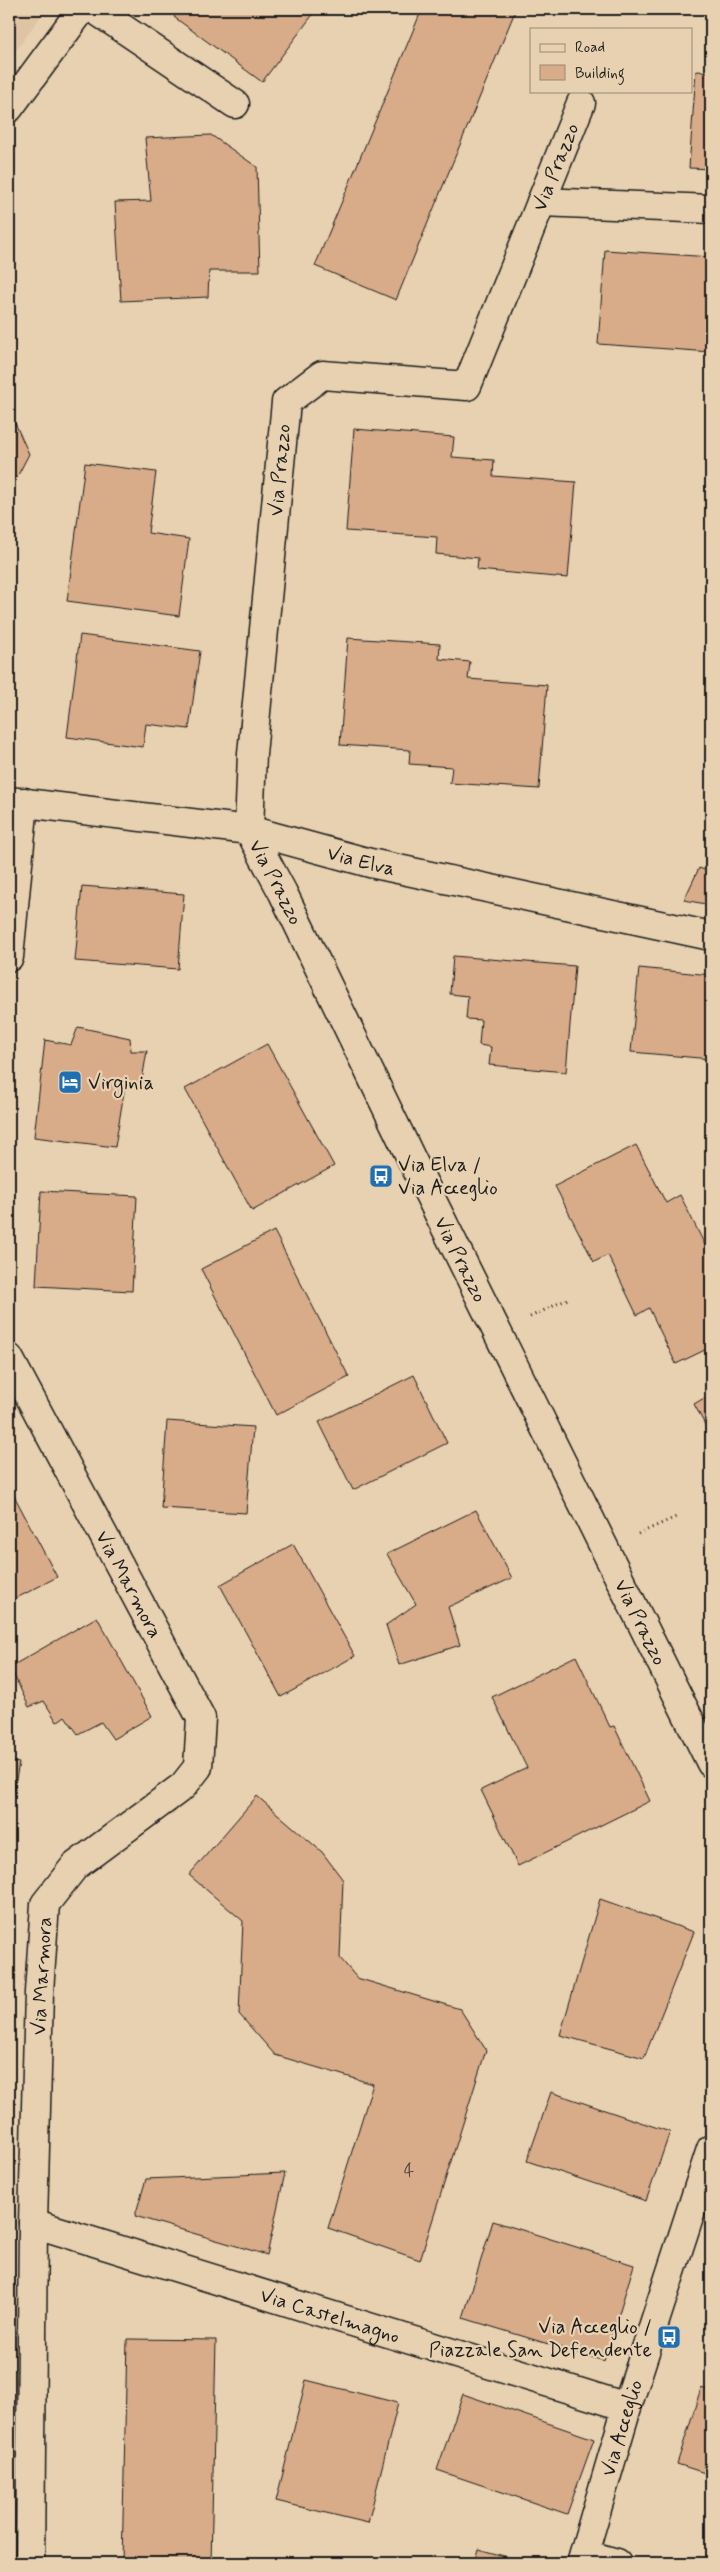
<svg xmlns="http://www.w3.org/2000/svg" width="720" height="2572" viewBox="0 0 720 2572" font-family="Mynerve,sans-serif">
  <rect width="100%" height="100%" fill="#e8d1b1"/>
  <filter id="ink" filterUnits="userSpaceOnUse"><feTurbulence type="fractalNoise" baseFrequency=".02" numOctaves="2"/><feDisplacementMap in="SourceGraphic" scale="10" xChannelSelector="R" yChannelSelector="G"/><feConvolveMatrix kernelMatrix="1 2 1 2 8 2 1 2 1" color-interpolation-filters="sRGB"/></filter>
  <g filter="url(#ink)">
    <path fill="#dfc3a2" d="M9,9H46L9,60Z"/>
    <path fill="#d8ab89" stroke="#1c1c1c" d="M180,9H317L262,82L174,17Z
      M422,9H516L396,300L315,266Z
      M696,71L711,72V169L689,168Z
      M211,135L257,167L260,271H209L208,297L121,301L115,202L151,201L145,138Z
      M605,250L711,257V352L598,344Z
      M9,423H15L29,454L17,477L9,481Z
      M354,429L454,437L452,457L494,460L493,476L576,482L568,578L477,570L478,558L436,554L437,537L346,531Z
      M85,463L156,472L148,533L189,539L179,616L67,601Z
      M80,635L200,651L189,729L146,724L143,747L67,737Z
      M348,638L440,644L439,659L470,662L468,679L547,685L539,789L450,783L452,767L409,764L410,750L340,745Z
      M699,868L711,872V905L684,900Z
      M82,886L184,894L178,969L75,961Z
      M453,956L575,966L566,1072L489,1065L491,1047L479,1045L481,1020L466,1019L468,996L450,994Z
      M639,968L711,975V1059L631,1052Z
      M78,1027L130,1038L131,1051H147L141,1086H125L115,1147L34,1137L45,1040L71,1045Z
      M267,1044L334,1166L252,1211L185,1089Z
      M636,1145L666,1203L680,1195L709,1253L711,1252V1347L676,1364L649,1308L637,1315L608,1255L594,1262L555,1186Z
      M41,1191L137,1196L132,1291L36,1286Z
      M274,1231L349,1377L276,1415L201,1269Z
      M414,1375L447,1443L353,1490L319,1422Z
      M711,1394V1436L694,1404Z
      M167,1421L253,1427L246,1513L161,1508Z
      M9,1486L57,1577L9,1602Z
      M476,1510L512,1578L448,1607L460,1645L399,1665L386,1625L416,1604L387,1554Z
      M293,1544L355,1656L281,1697L220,1585Z
      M97,1617L152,1716L113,1739L101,1722L78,1734L65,1716L57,1722L44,1701L29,1707L10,1667Z
      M576,1656L610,1727L614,1726L650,1801L518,1866L481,1790L527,1768L492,1697Z
      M9,1761L19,1763L9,1818Z
      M257,1796L322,1852L343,1880L340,1958L357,1978L460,2009L486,2050L420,2260L328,2228L373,2084L275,2055L239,2014L243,1921L189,1875Z
      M600,1899L694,1932L644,2058L560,2035Z
      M551,2092L670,2132L646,2201L527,2161Z
      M285,2173L267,2255L135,2216L146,2179Z
      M493,2221L634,2265L604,2361L463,2318Z
      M127,2339L216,2340L211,2563H122Z
      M306,2380L398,2403L368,2523L276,2501Z
      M701,2388L711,2391V2475L677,2464Z
      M463,2394L594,2439L567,2514L437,2470Z
      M478,2549L530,2563H474Z"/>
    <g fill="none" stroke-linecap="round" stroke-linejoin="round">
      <g stroke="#1c1c1c" stroke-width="31">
        <g id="minor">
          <path d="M94,9L235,104"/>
          <path id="s1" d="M581,103L467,386L322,375L286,402L252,754L249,830L283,893L411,1158L711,1763"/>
          <path d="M9,108L82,9"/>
          <path d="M541,202L711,209"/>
          <path id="s2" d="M9,801L249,830L370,863L711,936"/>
          <path d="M9,957L24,802"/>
          <path id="s3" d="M9,1358L201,1718L198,1767L183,1786L75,1866L45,1904L39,1992L33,2223L30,2563"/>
          <path id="s4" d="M33,2223L627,2407"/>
          <path d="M584,2554L617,2563"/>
          <path id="s5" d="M581,2563L627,2407L711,2149"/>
        </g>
      </g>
      <path stroke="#1c1c1c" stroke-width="3" stroke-dasharray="1 4" stroke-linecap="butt" d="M530,1317L570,1298
        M638,1534L676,1517"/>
      <use href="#minor" stroke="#e8d1b1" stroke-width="28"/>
    </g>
  </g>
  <defs>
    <g id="hotel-square" transform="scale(1.25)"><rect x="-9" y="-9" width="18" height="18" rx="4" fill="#1f6fb2" stroke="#e8d1b1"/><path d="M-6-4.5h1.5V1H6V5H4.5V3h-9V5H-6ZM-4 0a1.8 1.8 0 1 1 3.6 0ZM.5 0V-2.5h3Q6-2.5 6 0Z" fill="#fff"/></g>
    <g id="bus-square" transform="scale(1.25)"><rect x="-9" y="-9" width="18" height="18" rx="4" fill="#1f6fb2" stroke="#e8d1b1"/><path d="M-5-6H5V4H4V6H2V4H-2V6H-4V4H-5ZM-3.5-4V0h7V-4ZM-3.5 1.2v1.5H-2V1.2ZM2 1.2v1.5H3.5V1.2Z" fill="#fff"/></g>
  </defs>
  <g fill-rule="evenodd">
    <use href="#hotel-square" x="70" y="1082"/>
    <use href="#bus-square" x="381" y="1176"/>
    <use href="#bus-square" x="669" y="2337"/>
  </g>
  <g text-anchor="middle" stroke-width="4.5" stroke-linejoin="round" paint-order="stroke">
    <g font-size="18" fill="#4b4037">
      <text x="409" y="2176">4</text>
    </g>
    <g font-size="20" fill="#1c1c1c" stroke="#e8d1b1">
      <text transform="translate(555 167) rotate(-68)" y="7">Via Prazzo</text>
      <text transform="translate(279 470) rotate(-85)" y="7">Via Prazzo</text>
      <text dy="7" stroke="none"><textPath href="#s2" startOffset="358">Via Elva</textPath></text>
      <text dy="7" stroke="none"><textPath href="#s1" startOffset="984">Via Prazzo</textPath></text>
      <text dy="7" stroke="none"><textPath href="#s1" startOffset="1404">Via Prazzo</textPath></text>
      <text dy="7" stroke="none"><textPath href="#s3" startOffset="256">Via Marmora</textPath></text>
      <text dy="7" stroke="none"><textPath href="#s1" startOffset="1809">Via Prazzo</textPath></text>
      <text transform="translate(41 1976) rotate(-87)" y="7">Via Marmora</text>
      <text dy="7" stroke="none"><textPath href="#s4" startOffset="311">Via Castelmagno</textPath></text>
      <text dy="7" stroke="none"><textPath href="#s5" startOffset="141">Via Acceglio</textPath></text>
    </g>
    <g font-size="20" fill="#1c1c1c" stroke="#e8d1b1" text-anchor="start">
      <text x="88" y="1089">Virginia</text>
      <text x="398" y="1171">Via Elva /<tspan x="398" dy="23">Via Acceglio</tspan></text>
      <text x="652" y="2333" text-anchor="end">Via Acceglio /<tspan x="652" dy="23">Piazzale San Defendente</tspan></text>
    </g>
  </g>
  <rect width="720" height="2572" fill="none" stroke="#e8d1b1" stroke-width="30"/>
  <rect x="15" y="15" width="690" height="2542" fill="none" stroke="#1c1c1c" stroke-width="2" filter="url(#ink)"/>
  <rect x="530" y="28" width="162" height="65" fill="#e8d1b1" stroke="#968975"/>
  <rect x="540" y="44" width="25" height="8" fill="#e8d1b1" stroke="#968975"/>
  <text x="575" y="52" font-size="15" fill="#1c1c1c">Road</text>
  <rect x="540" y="65" width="25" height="15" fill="#d8ab89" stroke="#968975"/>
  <text x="575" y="78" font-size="15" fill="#1c1c1c">Building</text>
</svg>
